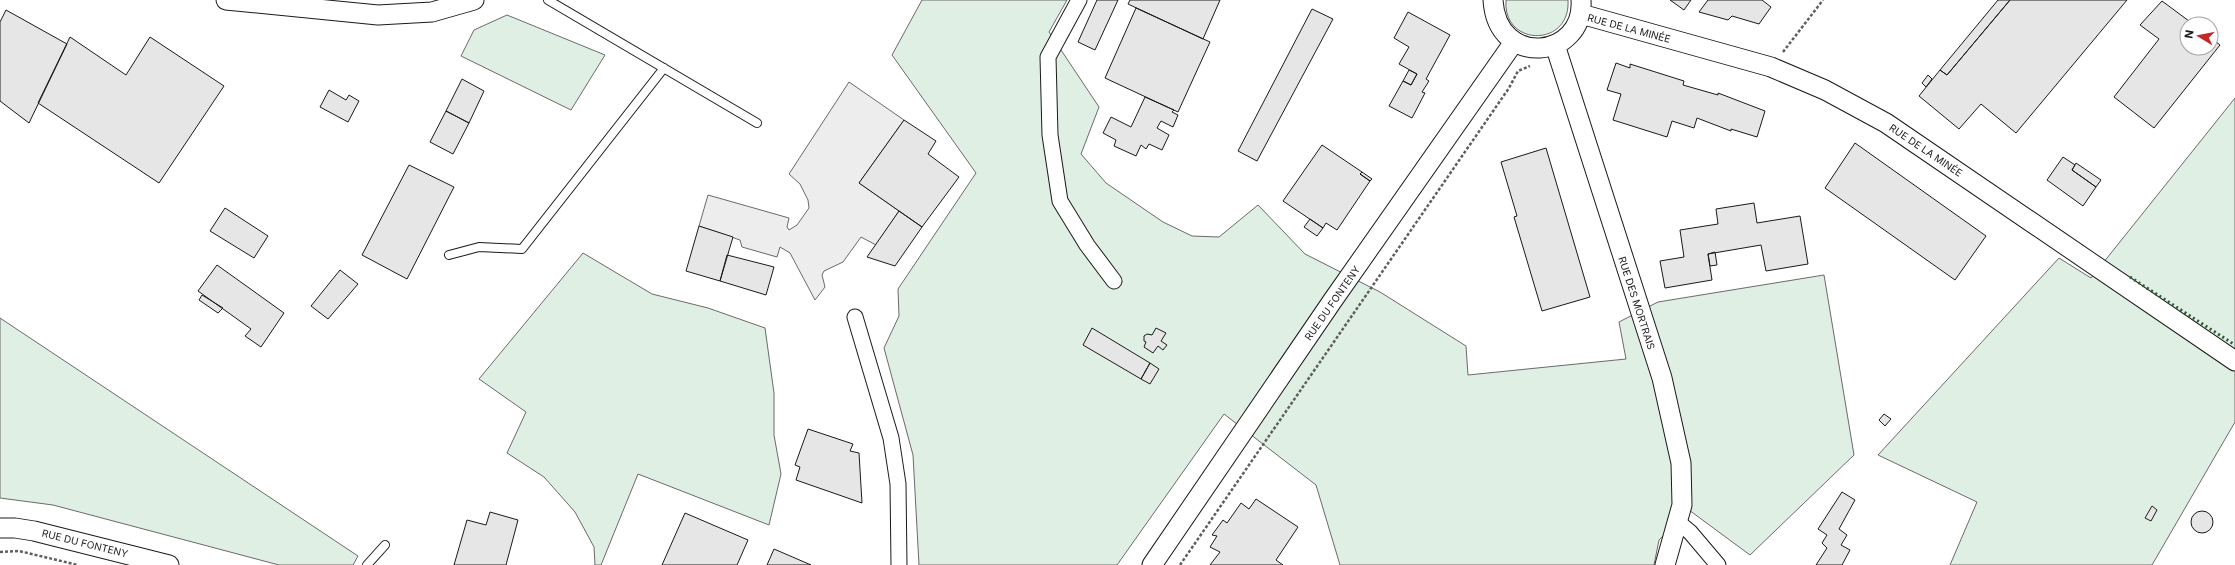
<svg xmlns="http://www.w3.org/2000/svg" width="2235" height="565" viewBox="0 0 2235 565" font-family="Inter,sans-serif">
  <rect width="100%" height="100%" fill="#fff"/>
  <path fill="#e0efe3" stroke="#6a6a6a" d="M922,0H1067L1049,32L1099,107L1081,154L1106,183L1163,222L1192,236L1219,237L1258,205L1305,254L1380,292L1466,346L1468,375L1626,359L1619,322L1658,302L1824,275L1854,455L1750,555L1689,510L1659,540L1654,565H1340L1316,485L1224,414L1117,565H919L913,455L884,348L899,316L898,289L976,173L892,55Z
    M1506,0H1568C1571,48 1502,47 1506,0Z
    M507,15L605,55L571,110L461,56L474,30Z
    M2235,98V422L2152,565H1950L1977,502L1878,455L2059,258L2091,278Z
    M583,253L652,294L708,308L765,328L774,393V435L781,474L769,525L638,474L601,565H595L594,547L575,512L544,477L507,453L526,412L479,379Z
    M0,318L358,556L353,565H279L53,505L0,498Z"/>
  <path fill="#ededed" stroke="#6a6a6a" d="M849,82L904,120L859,183L899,211L876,245L861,237L843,262L824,271L822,275L825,287L815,300L790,253L780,247L777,257L742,247L740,240L699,226L708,195L789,218L787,227L789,230L797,225L809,208L808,200L800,184L789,174Z"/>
  <path fill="#e6e6e6" stroke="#1a1a1a" d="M1097,0H1118L1095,50L1078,42Z
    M1130,0H1220L1203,39L1128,4Z
    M1670,0H1691L1684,10Z
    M1708,0H1762L1771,7L1759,24L1732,16L1728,20L1699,12Z
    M1998,0H2010L1947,75L1940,70Z
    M2010,0H2127L2016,133L1981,104L1959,129L1919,96L1940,70L1947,75Z
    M2162,1L2193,24H2187V48H2211V38L2220,45L2154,128L2114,97L2159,39L2140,25Z
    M1136,8L1210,42L1178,112L1105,78Z
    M1312,9L1333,19L1257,161L1238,151Z
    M6,10L67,44L29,123L0,101V22Z
    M1408,12L1450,35L1426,79L1429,81L1422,92L1425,93L1412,118L1389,106L1403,81L1411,85L1417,74L1399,64L1409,47L1394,38Z
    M70,37L126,75L150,37L224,86L159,183L38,103Z
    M1616,63L1630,68V64L1684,81L1683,85L1718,95V93L1765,111L1757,137L1731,129V131L1697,118L1694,128L1672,121L1667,137L1613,120L1621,94L1607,90Z
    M1409,70L1417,74L1411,85L1403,81Z
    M1928,75L1932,79L1926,87L1922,83Z
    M462,79L484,91L469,123L446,111Z
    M329,90L346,100L349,95L359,101L348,122L320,107Z
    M1145,97L1174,110L1172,112L1178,115L1173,127L1161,121L1157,128L1169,135L1162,150L1149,144L1146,149L1141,145L1136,156L1114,146L1116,140L1103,133L1111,117L1131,127Z
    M446,111L469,123L453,154L430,142Z
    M904,120L936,141L928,154L959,177L922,227L859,183Z
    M1855,143L1986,236L1955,280L1825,188Z
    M1322,145L1362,172L1360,174L1370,181L1337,230L1326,223L1323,228L1283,201Z
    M1546,148L1590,297L1542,311L1514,217L1517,216L1501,162Z
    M2063,157L2075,165L2072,170L2096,187L2083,206L2047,180Z
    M2076,163L2101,180L2096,187L2072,170Z
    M409,165L454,187L407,279L362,255Z
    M1362,172L1372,179L1370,181L1360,174Z
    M1754,203L1757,223L1800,216L1808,264L1766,271L1761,245L1708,254L1712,280L1665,288L1660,261L1684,257L1680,230L1718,224L1716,209Z
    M225,208L268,236L254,258L210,231Z
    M899,211L922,227L895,266L867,257Z
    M1310,219L1323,228L1317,236L1304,227Z
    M699,226L733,237L720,281L686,271Z
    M1715,252L1717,265L1710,266L1708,254Z
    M727,255L774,267L766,295L720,281Z
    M217,265L284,313L261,347L245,336L251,329L198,291Z
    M340,270L358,284L328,319L311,306Z
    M202,295L223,308L218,313L199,300Z
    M1092,328L1150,363L1141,379L1083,345Z
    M1156,328L1166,333L1161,341L1167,345L1163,350L1158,346L1153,353L1144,347L1146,342L1144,341V336L1147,334L1152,335Z
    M1150,363L1159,369L1150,384L1141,379Z
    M1884,414L1891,419L1885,426L1879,420Z
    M808,429L853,444L850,451L859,453L862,503L796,480L800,467L795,465Z
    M1842,492L1855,500L1839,529L1847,535L1841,545L1850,550L1842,565H1816L1827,548L1822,543L1827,535L1818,529Z
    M1256,499L1298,527L1276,560L1283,565H1210L1220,552L1210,547L1217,536L1212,535L1223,520L1227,523L1241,503L1249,509Z
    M2152,506L2157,510L2151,521L2145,518Z
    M2191 522a11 11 0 1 1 22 0a11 11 0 1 1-22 0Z
    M490,512L518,520L506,565H454L467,520L486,525Z
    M685,513L748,540L737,565H662Z
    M774,549L811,565H767Z"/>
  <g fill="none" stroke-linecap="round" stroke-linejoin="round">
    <g stroke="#1a1a1a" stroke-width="10">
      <path id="service" d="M548,0L757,123
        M449,255L479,247L522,249L664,68
        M367,565L385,545"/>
    </g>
    <g stroke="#1a1a1a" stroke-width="17">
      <path id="minor" d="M1079,0L1048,57L1050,135L1060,201L1087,245L1114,281
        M855,317L891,438L898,484L899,565
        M1679,523L1690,532L1718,565"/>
    </g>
    <g stroke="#1a1a1a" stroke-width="21">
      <path id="tertiary" d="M226,0L378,15L432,12L474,0
        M1493,0C1497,69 1585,59 1581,0
        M1581,14L1771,67L1825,90L1886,123L2235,361
        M1555,45L1662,378L1681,463L1682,505L1665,565
        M0,528H15L34,531L169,565
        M1152,565L1333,300L1514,42"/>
    </g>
    <path stroke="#5f5f5f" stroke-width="2.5" stroke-dasharray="3 2" stroke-linecap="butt" d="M1783,52L1823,0
      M0,552L19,551L78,565
      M1180,565L1509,88L1518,71L1530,66"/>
    <use href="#service" stroke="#fff" stroke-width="8"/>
    <use href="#minor" stroke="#fff" stroke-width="15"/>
    <use href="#tertiary" stroke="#fff" stroke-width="19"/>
    <path stroke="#2b5a34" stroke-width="3" stroke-dasharray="2 3" stroke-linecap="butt" d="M2130,277L2235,345"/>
  </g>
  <g text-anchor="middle" stroke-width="3" stroke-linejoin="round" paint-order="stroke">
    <g font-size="10" fill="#1a1a1a" stroke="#fff">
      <text transform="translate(1629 28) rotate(15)" y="4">RUE DE LA MINÉE</text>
      <text transform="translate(1926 150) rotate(34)" y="4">RUE DE LA MINÉE</text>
      <text transform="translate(1332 303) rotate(-55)" y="4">RUE DU FONTENY</text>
      <text transform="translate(1637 303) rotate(72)" y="4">RUE DES MORTRAIS</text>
      <text transform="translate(85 543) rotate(14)" y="4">RUE DU FONTENY</text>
    </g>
  </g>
  <g transform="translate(2199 36) rotate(280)"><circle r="19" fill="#ffffff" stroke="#a3a3a3"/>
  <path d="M0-3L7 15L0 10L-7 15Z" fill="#c62828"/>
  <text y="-6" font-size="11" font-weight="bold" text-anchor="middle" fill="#1a1a1a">N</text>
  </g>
</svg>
